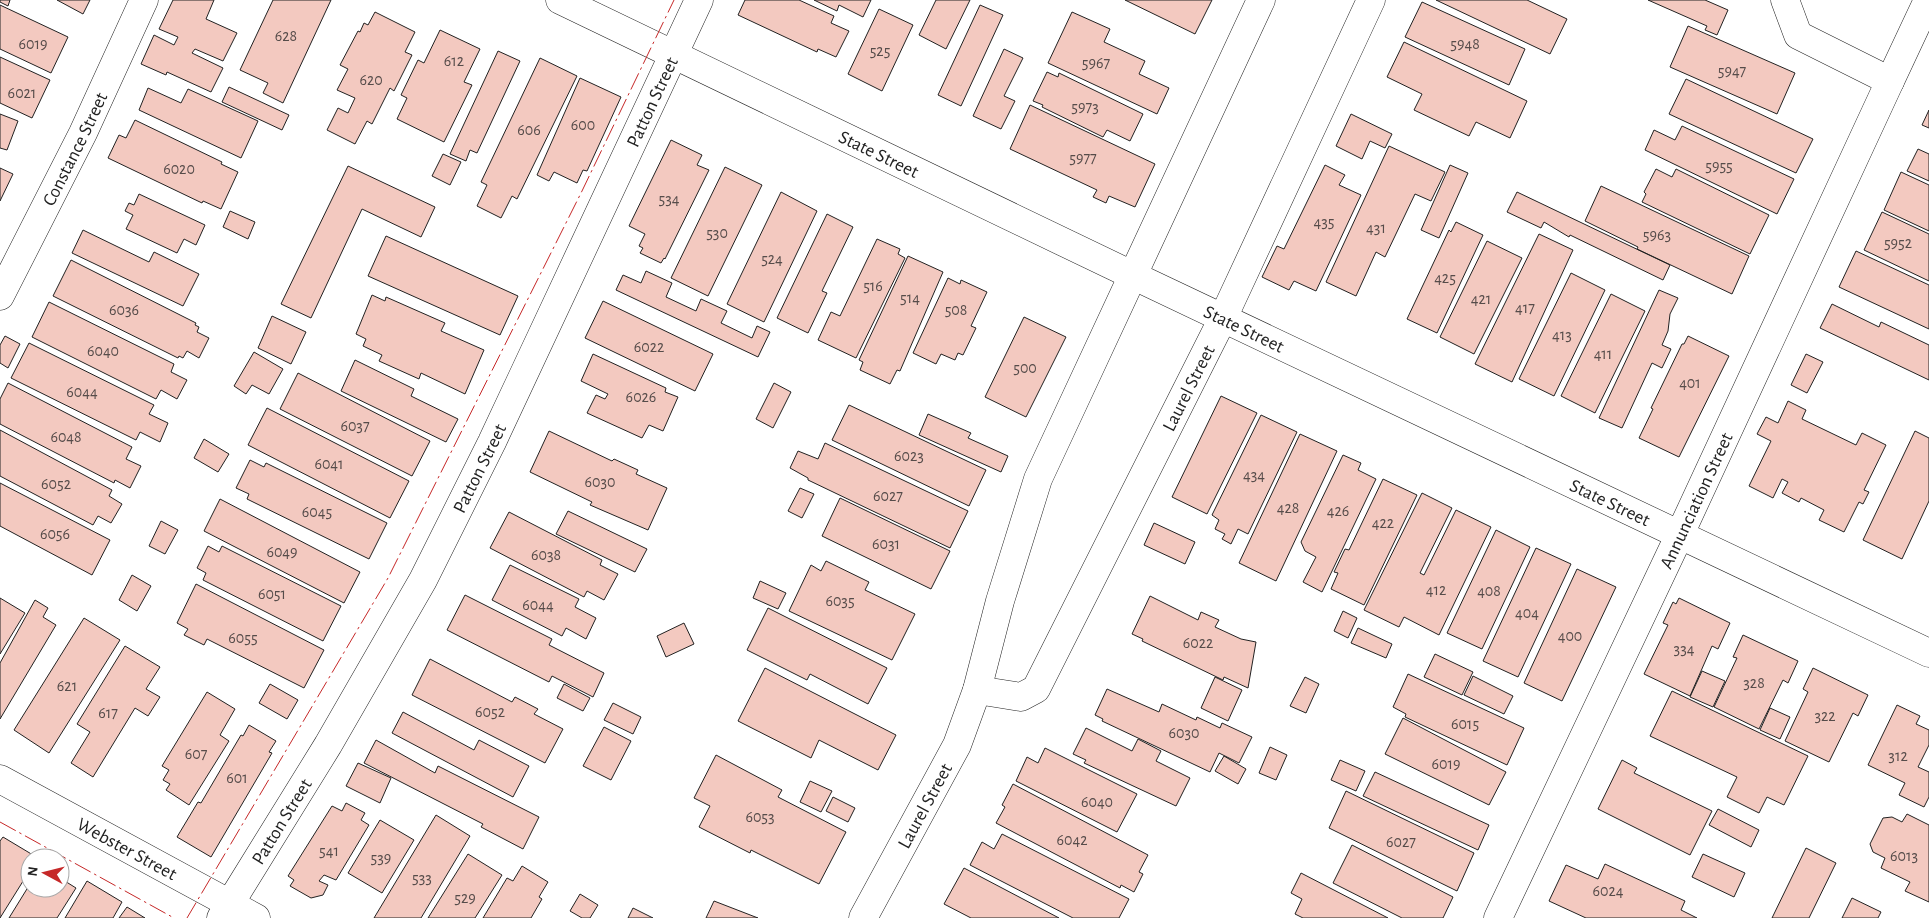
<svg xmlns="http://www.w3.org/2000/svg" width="1929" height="918" viewBox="0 0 1929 918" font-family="'Alegreya Sans',sans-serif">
  <rect width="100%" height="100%" fill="#fff"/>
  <path fill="#f3c9c0" stroke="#222" d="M0,0H10L8,6L0,2Z
    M57,0H90L83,14Z
    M173,0H214L206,19L237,33L223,61L195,49L192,53L223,68L211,92L167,72L166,75L141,64L154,35L174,45L178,37L159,29Z
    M273,0H331L283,103L263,93L268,83L240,70Z
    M745,0H799L834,16L831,23L849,31L836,57L818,49L817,52L738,15Z
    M814,0H871L863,17L839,5L837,11Z
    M936,0H970L946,49L919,35Z
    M1125,0H1212L1195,34Z
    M1436,0H1527L1567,19L1550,54Z
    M1648,0H1705L1728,10L1717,35L1705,30L1707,26Z
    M1422,2L1525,49L1509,85L1405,37Z
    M0,5L68,37L51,73L0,49Z
    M980,5L1003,15L961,106L938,95Z
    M879,9L913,25L882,91L848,74Z
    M375,12L415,32L405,52L412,55L394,91L390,88L372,124L367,121L355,144L327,130L338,108L348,113L355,98L337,90L348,69L340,65L358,31L360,32L364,23L368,25Z
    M1072,12L1110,29L1104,42L1145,61L1139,74L1169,88L1157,114L1048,63Z
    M1688,26L1795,73L1777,114L1670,67Z
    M440,30L480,49L464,82L472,85L444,142L397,119L407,98L401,95L418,60L424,63Z
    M1404,42L1527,101L1510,138L1476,122L1469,136L1414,110L1422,94L1387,77Z
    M1004,49L1023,58L1004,96L1015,101L1001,129L973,116Z
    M498,51L520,61L477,153L470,150L466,161L450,154Z
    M0,57L50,80L32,118L0,103Z
    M540,58L577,76L517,199L512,196L501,218L477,206L487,185L481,182Z
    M1047,72L1058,77L1059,73L1143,114L1130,141L1107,130L1103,137L1042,107L1043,105L1033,101Z
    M580,78L621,97L587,171L583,170L577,183L554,172L549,181L537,175Z
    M1686,79L1813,139L1796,173L1669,114Z
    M229,87L289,115L282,130L222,102Z
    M148,88L181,103L188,89L258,121L241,158L139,110Z
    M1030,105L1155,164L1135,207L1109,196L1106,203L1093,197L1097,190L1010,149Z
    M1929,110V128L1922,125Z
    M0,114L18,121L7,150L0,148Z
    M1351,114L1392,134L1385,148L1370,141L1362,159L1336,146Z
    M135,120L222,162L221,164L238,172L221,209L203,201L202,203L108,158L119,135L126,138Z
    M1682,126L1794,179L1777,214L1645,150L1654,130L1675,140Z
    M671,140L702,155L697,165L709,170L665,259L664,258L661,263L640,253L643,248L639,246L645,234L629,226Z
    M1389,146L1445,172L1431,201L1415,194L1385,257L1376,252L1356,296L1326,282Z
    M1918,149L1929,154V181L1907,171Z
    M443,154L461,162L450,185L432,176Z
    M1325,165L1345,175L1339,185L1361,195L1316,291L1294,281L1289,290L1262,277L1277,246L1284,249Z
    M1450,165L1468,173L1439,238L1421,230Z
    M348,166L435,207L421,237L362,209L311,318L281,304Z
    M725,167L762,185L708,296L671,278Z
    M0,168L13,174L0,201Z
    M1656,169L1672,177L1676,169L1769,215L1750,254L1642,202L1646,194L1644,192Z
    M1901,172L1929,185V231L1884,210Z
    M1601,186L1749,256L1732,294L1637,249L1638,247L1585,221Z
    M781,192L817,211L764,322L727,304Z
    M1517,192L1670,265L1663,280L1570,235L1569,237L1544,222L1541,228L1507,212Z
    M139,194L205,225L196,245L184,239L177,253L126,229L133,215L125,211L129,203L134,205Z
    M230,211L255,222L248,239L223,227Z
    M1882,212L1929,234V281L1864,250Z
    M827,214L853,227L822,291L827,293L808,333L777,318Z
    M1456,222L1483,235L1437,333L1407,319L1449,230L1451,232Z
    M83,230L149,262L154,252L199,274L183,306L72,253Z
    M1539,234L1573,250L1512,382L1475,364Z
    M386,236L518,296L500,335L368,276Z
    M877,239L900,249L898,254L905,258L856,358L818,340L831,312L840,316Z
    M1487,241L1522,258L1474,354L1440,337Z
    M1856,251L1929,285V329L1839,287Z
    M908,256L943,272L900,371L897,370L890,384L860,370L863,362L859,360Z
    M71,260L196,323L195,325L199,327L197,332L209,338L199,358L187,351L183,358L179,356L178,358L53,296Z
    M646,271L672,283L666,297L696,311L701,299L727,311L721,323L752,338L757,326L770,332L758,357L616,290L623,275L641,283Z
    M1571,273L1605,290L1554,396L1519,379Z
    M948,278L960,284L961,280L987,292L971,326L976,328L963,355L958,353L955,360L941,354L936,364L913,353Z
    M1659,290L1678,298L1670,314L1668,331L1662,345L1671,349L1662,368L1652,363L1622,428L1599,418Z
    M1611,294L1645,311L1595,413L1561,396Z
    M372,295L385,301L386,297L445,323L441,331L484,350L465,394L421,373L419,379L379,361L382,355L363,346L366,339L356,334Z
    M603,301L713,354L695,391L585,338Z
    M49,302L174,364L171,372L187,380L177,399L161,390L156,399L32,337Z
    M1832,304L1879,327L1881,322L1929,345V380L1820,328Z
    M272,316L306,332L291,364L258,348Z
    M1024,317L1066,337L1026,417L985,397Z
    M5,336L20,344L8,368L0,363V345Z
    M1688,336L1729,356L1679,457L1639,438L1653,409L1651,408L1682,344H1684Z
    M29,343L154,405L149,414L168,423L160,442L140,432L136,440L11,378Z
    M254,352L283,369L269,394L252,385L246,394L234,386Z
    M593,354L666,388L665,392L678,397L663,431L649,425L642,438L587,413L596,395L605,399L608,394L581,381Z
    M1806,354L1823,362L1807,393L1791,385Z
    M355,360L414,389L411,396L458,419L446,442L341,391Z
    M298,373L430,441L412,476L280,409Z
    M8,383L132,447L126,459L141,466L130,488L115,480L114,483L0,424V399Z
    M774,383L791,392L773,428L756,419Z
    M1221,396L1257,413L1207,514L1172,497Z
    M1788,401L1806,410L1802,419L1856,445L1862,433L1886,445L1864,490L1869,492L1863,504L1859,502L1844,532L1819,520L1824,510L1801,498L1799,502L1782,493L1788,482L1782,479L1773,498L1749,486L1771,441L1757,434L1766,417L1778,423Z
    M849,405L986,470L969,506L832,440Z
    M267,408L409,481L390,518L248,445Z
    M928,414L971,433L968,438L1008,456L1001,472L919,435Z
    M1261,415L1297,432L1248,534L1238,529L1231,544L1222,539L1225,534L1215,529L1219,520L1212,515Z
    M0,430L112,490L109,496L122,504L111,523L98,516L93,525L0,476Z
    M549,431L612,461L614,459L638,470L636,474L667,488L648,530L590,505L592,502L530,472Z
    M1915,431L1929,438V501L1902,559L1863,540Z
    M1300,434L1337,451L1276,581L1239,563Z
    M204,439L229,454L218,472L194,458Z
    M825,443L968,511L950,548L808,480V478L790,468L798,451L818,459Z
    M1343,455L1361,463L1358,470L1376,479L1322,592L1303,582L1316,557L1305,551L1301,542Z
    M250,460L264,467L266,463L387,523L369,559L247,499L249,494L236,488Z
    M1383,479L1417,495L1364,605L1331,589L1338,573L1334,572L1345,549L1349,550Z
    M0,483L110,540L92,575L0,526Z
    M800,488L814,494L802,518L788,511Z
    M1422,493L1452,508L1420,573L1424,575L1456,510L1491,527L1439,635L1404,617L1399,627L1364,610Z
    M840,498L950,551L931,589L822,536Z
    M220,499L360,572L344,603L204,531Z
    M568,511L647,549L635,572L556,534Z
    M509,512L602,560L600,565L618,574L604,600L587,591L584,597L490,548Z
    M161,521L178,530L165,554L149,546Z
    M1154,523L1195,542L1185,564L1144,545Z
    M1496,530L1530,547L1482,649L1447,633Z
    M208,546L219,552L222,546L341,606L323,641L203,580L206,573L197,568Z
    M1536,548L1571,564L1518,677L1483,661Z
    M826,561L869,582L865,590L915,614L892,660L789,611L811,565L821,571Z
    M510,565L579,599L575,607L596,618L586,639L566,628L562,636L492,600Z
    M1577,569L1616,587L1562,701L1524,683Z
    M132,575L151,586L137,611L119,600Z
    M760,581L786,593L778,609L753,598Z
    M196,584L324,650L304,688L207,639L204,645L184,635L188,629L177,623Z
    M465,595L552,639L549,645L604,673L593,697L552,676L549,682L447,630Z
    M1150,596L1198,620L1201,612L1219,620L1215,627L1241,639L1256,642L1248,688L1224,677L1223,680L1142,641L1143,639L1132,634Z
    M0,598L25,613L0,654Z
    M1679,598L1730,623L1718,649L1712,646L1690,696L1644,674L1668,625L1663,623L1673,602L1676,604Z
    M35,600L48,608L43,617L56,625L0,719V663Z
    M768,608L887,668L868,704L810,674L807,680L747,650Z
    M1343,611L1357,618L1348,638L1334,631Z
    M84,618L120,640L49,753L14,730Z
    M684,623L694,644L666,657L657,636Z
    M1358,628L1392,644L1386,658L1351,643Z
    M1743,635L1798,661L1788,683L1783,680L1759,729L1714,707L1737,658L1733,657Z
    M125,646L160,667L146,689L160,697L148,716L135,708L93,777L71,763L90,732L77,724Z
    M1435,654L1473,672L1462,695L1424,677Z
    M430,659L512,702L515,697L538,709L534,714L563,729L545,763L412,695Z
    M765,668L896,735L878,770L819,740L811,758L738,721Z
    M1813,668L1868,695L1858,716L1853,713L1829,762L1785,741L1808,692L1803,689Z
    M1702,671L1725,681L1713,707L1690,697Z
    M1408,674L1524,728L1507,765L1405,717L1406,714L1393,707Z
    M1473,676L1513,696L1504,714L1464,695Z
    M1215,677L1242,690L1228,721L1201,708Z
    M1305,677L1319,684L1306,713L1290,706Z
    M270,684L298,700L287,719L259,703Z
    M564,684L590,698L583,711L557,698Z
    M1107,689L1159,712L1162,704L1196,720L1197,717L1220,728L1222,723L1252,737L1239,763L1219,753L1210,772L1102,721L1103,719L1095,715Z
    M1672,691L1808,756L1784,805L1767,797L1759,813L1727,797L1737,777L1650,736Z
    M207,692L235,709L220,735L229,741L189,805L166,790L170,784L163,780L169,770L162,766Z
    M613,703L641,717L633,734L604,720Z
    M1897,705L1920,716L1916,724L1929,730V745L1918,767L1929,772V797L1924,807L1899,795L1905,783L1868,765Z
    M1770,708L1790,717L1780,739L1760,730Z
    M403,712L474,750L479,740L529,766L513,797L392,733Z
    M1403,718L1506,772L1489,805L1385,754Z
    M249,725L276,741L269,752L272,753L211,857L177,837L198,802L201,803L241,735L243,736Z
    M604,727L631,741L611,780L583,766Z
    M1086,728L1132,751L1138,739L1161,751L1156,761L1190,778L1176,806L1084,763L1086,760L1073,754Z
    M376,740L435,773L438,766L539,817L523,849L481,827L483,824L364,763Z
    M1270,747L1287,755L1276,780L1259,773Z
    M1045,748L1137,794L1117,832L1016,781L1027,757L1038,763Z
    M716,755L782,790L778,797L846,832L819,884L751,850L750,853L699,827L710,806L694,798Z
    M1224,756L1246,769L1238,784L1215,771Z
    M1340,760L1365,771L1356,791L1331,780Z
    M1622,760L1637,768L1634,773L1712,811L1690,855L1598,809Z
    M358,763L391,778L380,803L346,786Z
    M1375,772L1489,825L1478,850L1363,796Z
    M810,781L832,791L821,812L800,802Z
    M1013,784L1148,855L1139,872L1143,874L1134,892L1121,885L1120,888L996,823L1005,807L1002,805Z
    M1346,791L1474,853L1457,891L1329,828Z
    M833,797L855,808L848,822L826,811Z
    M346,803L365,813L361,820L369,825L336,880L324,875L319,881L328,885L323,895L311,898L290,886L294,880L288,876L332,806L342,811Z
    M1718,809L1759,830L1751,847L1709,825Z
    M1907,814L1929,825V902L1905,891L1910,882L1881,868L1885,858L1873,852L1870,844L1883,818L1892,817L1902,822Z
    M436,815L470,836L421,918H374Z
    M380,820L414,840L382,893L348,873Z
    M1002,834L1129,899L1119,918H1073L970,865L982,842L994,849Z
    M3,837L38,858H30V870L0,918V841Z
    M1352,845L1453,897L1443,918H1402L1333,883Z
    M1806,848L1836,863L1809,918H1772Z
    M468,854L502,875L475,918H428Z
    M1703,854L1745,873L1734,897L1692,877Z
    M1605,864L1685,901L1681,910L1697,918H1586L1549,901L1566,865L1598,879Z
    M522,866L548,882L539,897L542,899L531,918H483L507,878L513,881Z
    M964,868L1059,918H971L944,904Z
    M1301,873L1388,918H1303L1295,914L1302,899L1291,893Z
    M60,878L76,888L57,918H9L30,884V888H60Z
    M87,881L122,902L113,918H65Z
    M580,894L598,905L590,918H582L570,911Z
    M1852,898L1881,912L1878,918H1842Z
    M714,901L758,918H706Z
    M127,907L145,918H119Z
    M633,908L653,918H628Z"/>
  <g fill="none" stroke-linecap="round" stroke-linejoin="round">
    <g stroke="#222" stroke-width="29">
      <g id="minor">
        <path id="s1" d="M560,0L1132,275L1929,653"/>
        <path d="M1890,81L1928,0"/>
        <path id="s2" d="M0,296L83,133L144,0"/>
        <path id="s3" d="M977,690L1021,697L1036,689L1223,318L1371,0"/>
        <path id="s4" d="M0,779L256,918"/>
        <path id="s5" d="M221,918L328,745L423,580L492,442L699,0"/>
        <path id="s6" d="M863,918L957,745L977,690L1000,601L1038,479L1261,0"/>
        <path id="s7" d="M1498,918L1680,534L1890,81L1798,35L1785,0"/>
      </g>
    </g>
    <use href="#minor" stroke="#fff" stroke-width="28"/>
    <path stroke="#c62828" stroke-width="1" stroke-dasharray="18 4 2.5 4" stroke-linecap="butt" d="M0,822L174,918
      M187,918L388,578L582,191L674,0"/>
  </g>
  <g text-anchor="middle" stroke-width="4" stroke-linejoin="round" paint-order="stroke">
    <g font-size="16" fill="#564c4a">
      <text x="286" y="41">628</text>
      <text x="33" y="49">6019</text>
      <text x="1465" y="49">5948</text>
      <text x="880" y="56">525</text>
      <text x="454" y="66">612</text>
      <text x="1096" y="68">5967</text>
      <text x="1732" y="76">5947</text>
      <text x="371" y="85">620</text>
      <text x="22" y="98">6021</text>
      <text x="1085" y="112">5973</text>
      <text x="583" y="130">600</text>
      <text x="529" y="135">606</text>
      <text x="1083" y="163">5977</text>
      <text x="1719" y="171">5955</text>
      <text x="179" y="174">6020</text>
      <text x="669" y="204">534</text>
      <text x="1324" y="227">435</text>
      <text x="1376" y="233">431</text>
      <text x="717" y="238">530</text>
      <text x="1657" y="240">5963</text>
      <text x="1898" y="248">5952</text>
      <text x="772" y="264">524</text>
      <text x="1445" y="283">425</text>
      <text x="873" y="291">516</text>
      <text x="910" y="303">514</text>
      <text x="1481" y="304">421</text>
      <text x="1525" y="313">417</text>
      <text x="124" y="315">6036</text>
      <text x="956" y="315">508</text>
      <text x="1562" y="340">413</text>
      <text x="649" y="352">6022</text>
      <text x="103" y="356">6040</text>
      <text x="1603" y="359">411</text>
      <text x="1025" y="373">500</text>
      <text x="1690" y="388">401</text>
      <text x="82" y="397">6044</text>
      <text x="641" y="402">6026</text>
      <text x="355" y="431">6037</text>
      <text x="66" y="442">6048</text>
      <text x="909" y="461">6023</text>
      <text x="329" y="469">6041</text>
      <text x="1254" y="480">434</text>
      <text x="600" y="487">6030</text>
      <text x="56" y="489">6052</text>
      <text x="888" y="501">6027</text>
      <text x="1288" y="513">428</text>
      <text x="1338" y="516">426</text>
      <text x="317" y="517">6045</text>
      <text x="1383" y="528">422</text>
      <text x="55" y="539">6056</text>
      <text x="886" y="549">6031</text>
      <text x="282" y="557">6049</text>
      <text x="546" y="560">6038</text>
      <text x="1436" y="595">412</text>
      <text x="1489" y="596">408</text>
      <text x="272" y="599">6051</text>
      <text x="840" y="606">6035</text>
      <text x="538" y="610">6044</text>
      <text x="1527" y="618">404</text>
      <text x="1570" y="641">400</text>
      <text x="243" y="643">6055</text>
      <text x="1198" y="648">6022</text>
      <text x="1684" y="654">334</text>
      <text x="1754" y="688">328</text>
      <text x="67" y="691">621</text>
      <text x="490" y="717">6052</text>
      <text x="108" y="718">617</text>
      <text x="1825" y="721">322</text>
      <text x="1465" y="729">6015</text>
      <text x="1184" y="738">6030</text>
      <text x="196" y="759">607</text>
      <text x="1898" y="761">312</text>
      <text x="1446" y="769">6019</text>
      <text x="237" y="783">601</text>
      <text x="1097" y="807">6040</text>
      <text x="760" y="822">6053</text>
      <text x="1072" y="845">6042</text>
      <text x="1401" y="847">6027</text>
      <text x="329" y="856">541</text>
      <text x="1904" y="861">6013</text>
      <text x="381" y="863">539</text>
      <text x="422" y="883">533</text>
      <text x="1608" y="896">6024</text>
      <text x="465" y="903">529</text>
    </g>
    <g font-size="19" fill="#222" stroke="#fff">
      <text dy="7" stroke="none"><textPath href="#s5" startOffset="924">Patton Street</textPath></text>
      <text dy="7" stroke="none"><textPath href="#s2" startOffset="165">Constance Street</textPath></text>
      <text dy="7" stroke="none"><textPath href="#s1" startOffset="354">State Street</textPath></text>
      <text dy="7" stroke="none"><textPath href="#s1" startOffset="759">State Street</textPath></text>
      <text dy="7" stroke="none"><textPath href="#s3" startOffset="399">Laurel Street</textPath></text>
      <text dy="7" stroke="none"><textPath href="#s5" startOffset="519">Patton Street</textPath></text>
      <text dy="7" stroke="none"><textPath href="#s7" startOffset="462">Annunciation Street</textPath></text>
      <text dy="7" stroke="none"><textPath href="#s1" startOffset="1164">State Street</textPath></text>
      <text dy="7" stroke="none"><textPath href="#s6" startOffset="128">Laurel Street</textPath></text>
      <text dy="7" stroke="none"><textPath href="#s5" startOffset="114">Patton Street</textPath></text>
      <text dy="7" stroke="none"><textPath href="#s4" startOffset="145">Webster Street</textPath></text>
    </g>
  </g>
  <g transform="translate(45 873) rotate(277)"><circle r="24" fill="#ffffff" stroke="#a7a7a7"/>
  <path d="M0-4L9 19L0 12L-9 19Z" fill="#c62828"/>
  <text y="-8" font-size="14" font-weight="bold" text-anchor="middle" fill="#222222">N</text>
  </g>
</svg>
